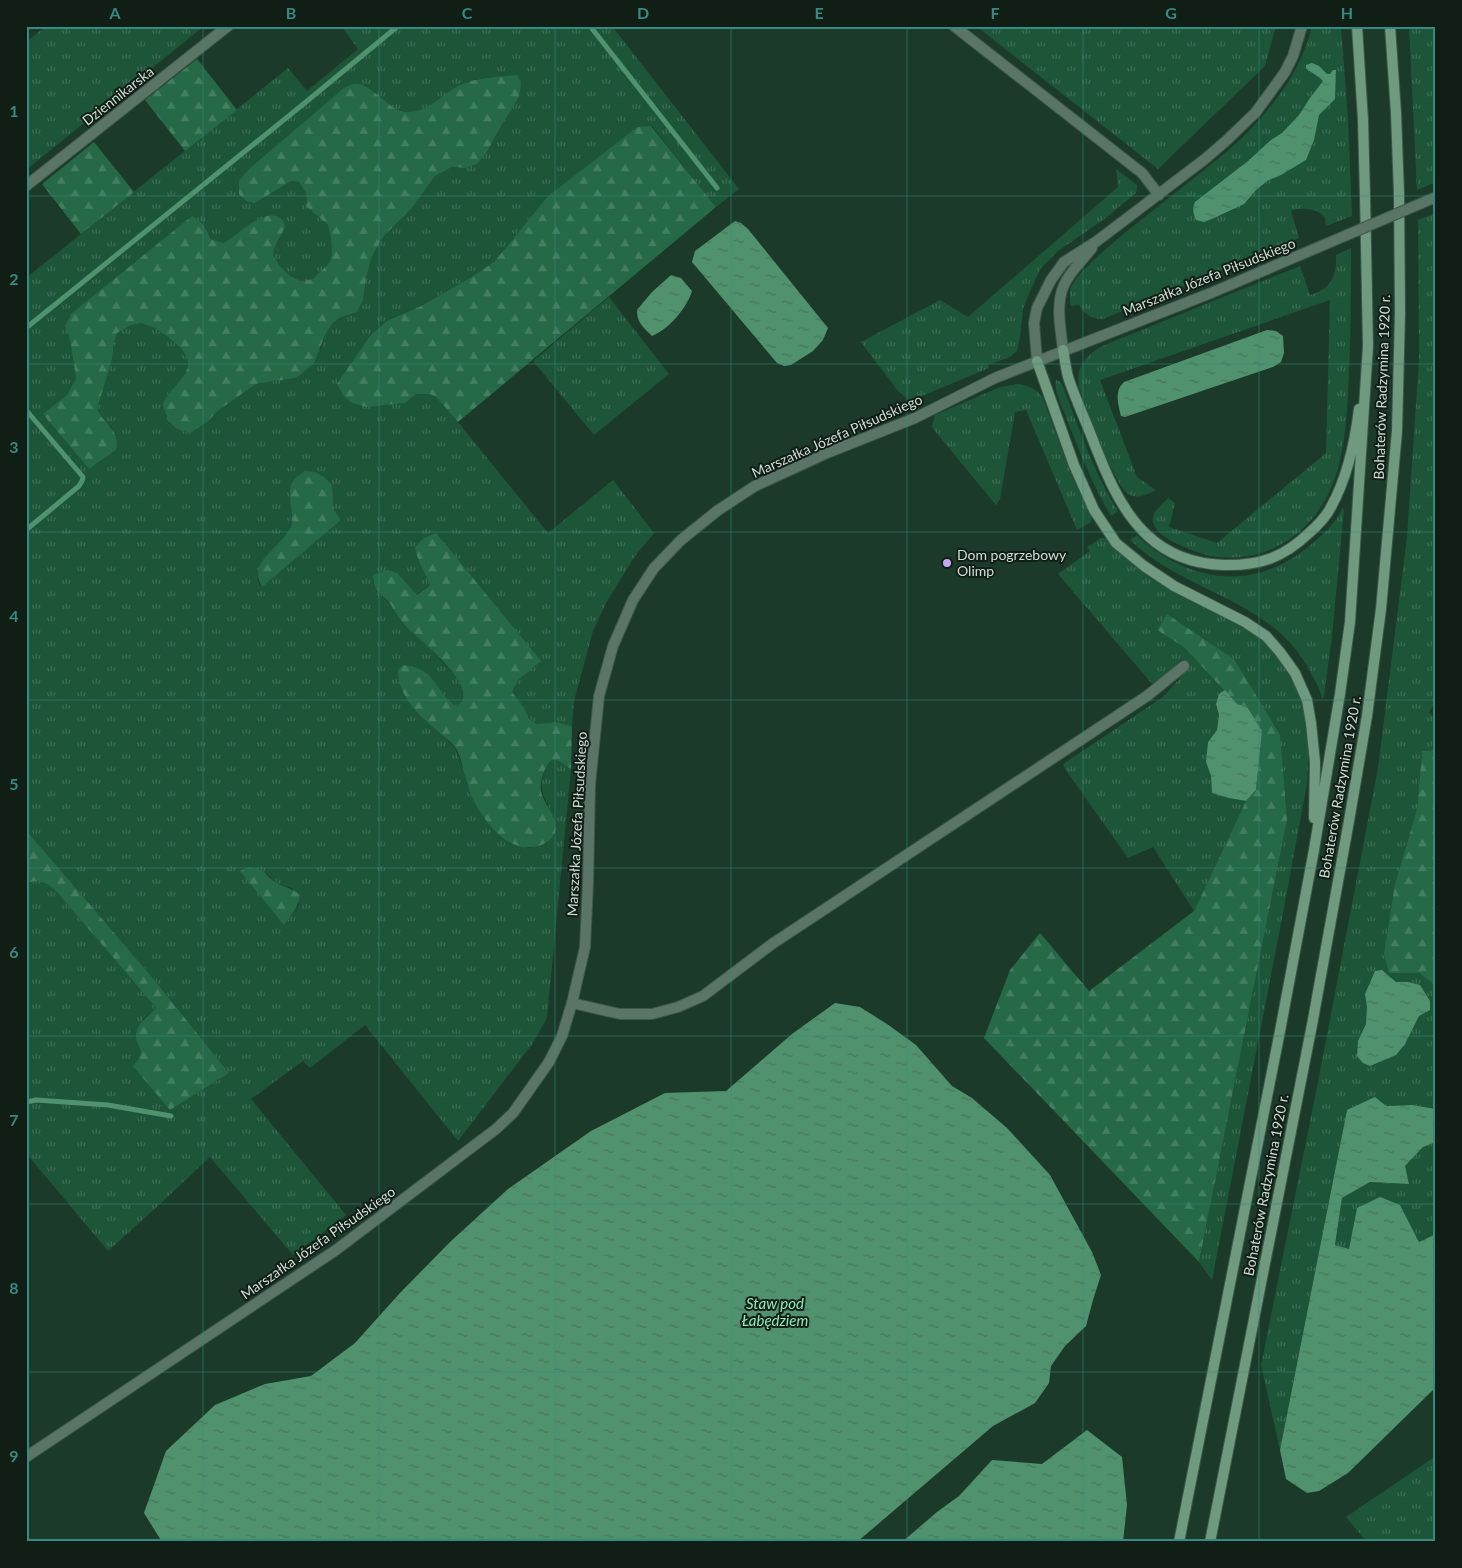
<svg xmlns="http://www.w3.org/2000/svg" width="1462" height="1568" viewBox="0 0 1462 1568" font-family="Lato,sans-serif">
  <defs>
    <pattern id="grass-tufts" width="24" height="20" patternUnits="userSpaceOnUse" patternTransform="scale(1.25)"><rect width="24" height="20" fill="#1d5539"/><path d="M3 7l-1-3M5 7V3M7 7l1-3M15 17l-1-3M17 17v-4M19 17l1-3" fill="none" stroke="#3d6d55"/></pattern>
    <pattern id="forest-firs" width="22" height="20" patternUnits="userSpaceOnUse" patternTransform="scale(1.25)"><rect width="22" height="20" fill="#266947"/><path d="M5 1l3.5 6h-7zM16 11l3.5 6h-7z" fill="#447e61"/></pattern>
    <pattern id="water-ripples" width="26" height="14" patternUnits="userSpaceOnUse" patternTransform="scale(1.25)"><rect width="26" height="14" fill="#50926d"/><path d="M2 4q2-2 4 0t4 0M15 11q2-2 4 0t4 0" fill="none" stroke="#4a765d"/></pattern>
  </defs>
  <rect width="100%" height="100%" fill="#1c3a29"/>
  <path fill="url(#grass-tufts)" fill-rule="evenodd" d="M46,26H204L26,170V42Z
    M341,26H612L739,189L716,207L652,126L632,131L548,196L494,262L473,276L421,306L385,321L369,337L337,384L391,404L405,403L416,394H429L435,396L458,422L548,533L613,480L654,533L635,556L606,603L593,631L574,701L572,726L557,722L536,724C527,717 518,702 512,692L518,680L540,661L417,558L425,570L430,585L416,595L409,588L376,589L460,681C462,690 466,699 458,706L449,702L425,672L447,740L455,748L464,770L467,785L515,845L530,848L546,843L556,826C548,797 531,791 551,760H557L571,769L547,1018L533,1043L458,1141L365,1025L310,1068L303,1061L251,1099L346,1215L293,1255L210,1157L159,1205L108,1251L26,1153V883C39,879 48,883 57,892L156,1008L143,1019L137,1044L141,1051L139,1059L170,1110L229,1073L152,977L26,830V278L288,68L307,91L358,49ZM517,76L501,126L488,150L466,168L452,167L435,176L412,208L384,236L378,245L371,259L366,279L363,300L357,312L341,317L332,324L325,335L321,348L296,378L256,384L219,410L207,422L191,433L183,431L165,399L185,374L188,366L187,358L182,349L169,338L155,328L141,323L129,326L117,333L114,343L112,359L96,409L102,420L112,428L116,450L89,469L44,414L67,395L76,378L70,340L65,326L210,239L224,243L236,237L250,224L281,237L274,249L273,255L280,266L290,276L301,281L313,279L329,263L332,254L331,239L328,225L307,207L306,193L299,182L291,181L255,203L365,85C380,100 402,120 425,109C438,103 448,92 460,85C477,77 499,77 517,76ZM332,485L334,510L341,520L261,587L258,580L271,551L282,542L292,525L290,493ZM266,872C273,882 280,885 292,888L299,904L293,914L284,925Z
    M976,26H1276L1265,66L1158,169Z
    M1312,26H1341L1348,119L1352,216L1326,226C1326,224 1325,220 1325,218C1319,208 1299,207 1291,211L1299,238L1103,319C1092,319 1084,315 1079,305L1071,306C1070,300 1069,293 1071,287C1077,272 1114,242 1127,231C1151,212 1175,193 1199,174C1219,158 1241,141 1258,121C1283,94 1303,63 1312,26Z
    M1409,26H1436V182L1417,190Z
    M1116,169L1137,185V188L1136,193L1103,220L1058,251L1041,268L1031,289L1023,309L1020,337L1017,351L1010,357L988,365L989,368L910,401L898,391L861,342L940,300L968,317L1118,187Z
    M1436,213V248L1433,249L1434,399L1436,400V588L1434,601L1436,602V701L1429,712L1436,720V750L1422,751L1417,809L1395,884L1389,973H1419L1436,986V1109L1412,1105L1386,1106L1347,1110L1280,1450L1261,1365L1318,1082L1378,768L1407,537L1419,360L1418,220Z
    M1351,248C1351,289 1351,329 1349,370C1346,438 1345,513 1274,548C1253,558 1222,561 1200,553C1186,548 1143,534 1155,512C1158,507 1164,503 1168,498L1175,503L1169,527L1217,543L1326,453L1330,300L1100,380L1137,477L1156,490C1148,494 1139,499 1130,495C1114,487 1086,407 1079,387C1076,366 1085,357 1102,346L1300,266L1310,295C1331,289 1337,276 1336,255Z
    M609,297L669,374L594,435L533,361Z
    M1056,380L1059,381L1062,384C1079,427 1093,472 1118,511L1111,516C1092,484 1079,451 1066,417C1062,406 1054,392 1056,380Z
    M1018,384C1030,386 1036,389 1043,398L1071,474L1092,517L1091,522L1077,530L1026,410L1015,412L1000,499L996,505L934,430L932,426L935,415L1000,387Z
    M1343,508L1344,510L1332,636L1324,696L1322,699C1321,689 1314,680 1310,671C1271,598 1186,594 1130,540L1137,535C1164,563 1209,582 1249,575C1274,571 1298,557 1316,540C1323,534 1330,528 1335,521C1338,517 1340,512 1343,508Z
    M1101,538H1105L1132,564L1149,577L1164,586L1230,617L1264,640L1294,676L1306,710L1309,750L1307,784L1283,913L1212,1280L1199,1262L1287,820L1234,659L1167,614L1157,630L1185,648L1225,690L1219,694L1216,704L1219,715L1217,730L1208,742L1206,762L1211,776L1212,792L1229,798L1246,801L1194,911L1153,847L1128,858L1065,769L1063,764L1163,697L1189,668L1182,659L1153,685L1058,574L1090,551L1087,547Z
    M1436,1142V1234L1419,1242L1400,1205L1357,1208L1349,1249L1335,1245L1342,1198L1370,1182L1409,1184L1404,1167L1423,1147Z
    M1436,1456V1542H1367L1346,1517Z"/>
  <path fill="url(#forest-firs)" d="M197,59L237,110L185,151L145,100Z
    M517,75L521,84L519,97L501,126L488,150L477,164L466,168L452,167L435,176L412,208L384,236L378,245L371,259L366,279L363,300L357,312L341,317L332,324L325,335L314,363L296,378L256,384L219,410L207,422L191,433C171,429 168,422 163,404L165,399L185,374L188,366L187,358L182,349L169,338L155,328L141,323L129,326L117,333L114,343L112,359L97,409C105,426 120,429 116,450L89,469L43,414L67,395L76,378L70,340L65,326L71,314L192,216C202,222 207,228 210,239L224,243C238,235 259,212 276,216C279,217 281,219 283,221L285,227L274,249L273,255L280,266L290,276L301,281L313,279L329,263L332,254L331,239L328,225L307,207L306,193L299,182L291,181L255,203L246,201L239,194V181L249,169L344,88C347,87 351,84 354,84C371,81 387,111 407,112C429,113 442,94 460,85C477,77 499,77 517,75Z
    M651,126L716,207L458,422L435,396L429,394H416L405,403L367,407L352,403L343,395L337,384L369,337L386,321L421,306L473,276L494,262L548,196L632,131L638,127Z
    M94,142L134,192L81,234L42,184Z
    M1436,248V397L1434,399L1433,249Z
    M305,471L315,472L324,477L332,485L334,510L341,520L262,587C248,562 276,551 287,533C289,530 292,526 292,523C293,511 286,491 293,481C295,477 301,474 305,471Z
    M436,533L541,661L518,680L512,692L524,708L529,718L536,724L557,722L572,726L571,769L557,760H551C544,770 538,782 542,795C548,811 567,827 547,842C540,847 530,848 522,847C496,842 474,807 467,783C463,772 462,757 455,747C451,742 446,738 441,734C422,717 398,699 398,670L403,665C410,666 417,667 423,671C437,679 441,698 457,706C484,688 417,639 406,626C399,619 394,609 388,601C384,597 380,594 377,590C374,586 374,580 373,575L387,570L397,573L417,595L430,585C425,572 417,561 415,547L424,538Z
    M1167,614L1234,659L1280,735L1287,820L1199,1262L984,1038L1010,970L1040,933L1089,991L1194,911L1246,801L1256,790L1262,731L1248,708L1236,703L1185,648L1157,630Z
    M1436,750V986L1419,973H1389L1384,954L1395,884L1417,809L1422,751Z
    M26,830L152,977L229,1073L170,1110L133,1066L139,1059L141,1051C129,1029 141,1023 156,1008L57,892C48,883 39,879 26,883Z
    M249,867C266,869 263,874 274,881C284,888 289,886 300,895C298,908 292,915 284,925L240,871Z"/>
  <path fill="url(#water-ripples)" d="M1312,63L1319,66L1327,74H1330L1333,70H1336L1335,99L1319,115L1314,140L1306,160L1281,175L1267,181L1256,190L1244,204L1214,218L1204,222L1196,220C1193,213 1192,209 1195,202L1248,161L1271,140L1282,133L1299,115L1310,98L1323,81C1319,76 1311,73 1306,68V65Z
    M735,221L741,223L748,229L828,328L823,340L813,351L791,365L784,366L777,363L692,262L695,251Z
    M671,275L681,278L692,291C687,308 669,329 652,336C643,327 637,323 637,310L652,292Z
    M1267,330L1276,331L1283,336L1284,353L1281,362L1273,367L1125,417L1121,416C1118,404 1114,391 1124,382Z
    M1225,690L1236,703L1248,708L1262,731L1256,790L1246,801L1229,798L1212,793L1211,776L1206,762L1208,742L1217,730L1219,715L1216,704L1219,694Z
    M1382,970L1396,982H1408L1420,985L1430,1001V1010L1419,1016L1405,1044L1396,1055L1370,1066L1363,1063L1357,1056L1358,1041L1366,1024L1367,1007L1365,994L1375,971Z
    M835,1003L860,1007L887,1024L916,1045L952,1086L972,1098L1007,1128L1050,1175L1092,1252L1101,1275L1093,1300L1086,1326L1065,1346L1051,1366L1049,1383L1035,1403L993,1426L857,1542H162L144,1513L166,1451L215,1405L265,1384L311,1376L355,1343L399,1294L449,1243L508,1189L591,1131L665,1093L726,1091L792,1034Z
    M1375,1097L1386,1106L1412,1105L1436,1109V1142L1423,1147L1405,1166L1409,1184L1370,1182L1342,1198L1335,1245L1349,1249L1357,1208L1380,1197L1400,1205L1419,1242L1436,1234V1387L1348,1473L1319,1491L1307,1493L1286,1479L1280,1450L1347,1110Z
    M1087,1430L1122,1457L1127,1505L1123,1542H902L937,1512L959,1496L992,1460L1042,1464Z"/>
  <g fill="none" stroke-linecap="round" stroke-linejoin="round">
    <path stroke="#50926d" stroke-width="5" d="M590,26L717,188
      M26,328L301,106L398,26
      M26,410L83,477L82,481L79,486L26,530
      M26,1102L36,1100L108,1105L171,1116"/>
    <g stroke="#3c5848" stroke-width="12">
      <path id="minor" d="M954,26L1142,173L1159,195
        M26,186L228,26
        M1063,350C1061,330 1055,305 1064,285C1070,271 1083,260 1092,248
        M1037,361L1034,323L1037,308L1051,280L1064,262L1097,241L1205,159L1227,140L1256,112L1285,72L1293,56L1302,26
        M572,1003L620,1014H652L678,1007L703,996L772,944L1147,696L1184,666"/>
    </g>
    <g stroke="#3c5848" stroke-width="12">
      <path id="tertiary" d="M26,1457L336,1250L496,1129L513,1113L549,1062L562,1036L572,1003L585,947L588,883L590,785L599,696L613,646L633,600L654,568L681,540L717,511L755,486L827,453L915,418L995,378L1211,293L1300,255"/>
    </g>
    <g stroke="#3c5848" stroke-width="12">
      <path id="secondary" d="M1063,350C1065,360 1066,371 1069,380C1075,397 1082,413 1089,430C1103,466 1118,508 1147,535C1168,555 1195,564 1223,565C1259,566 1283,558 1309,533C1317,526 1326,517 1331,507C1347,478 1355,442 1359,409
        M1037,361L1074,465L1094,510L1116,543L1144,566L1174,586L1245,622L1266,636L1280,652L1295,673L1307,700L1311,723L1315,762L1314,818
        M1179,1542L1280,1031L1314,850L1340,694L1350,622L1368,346L1365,196L1363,120L1357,26
        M1210,1542L1312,1025L1349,821L1367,716L1381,609L1397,431L1400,313L1399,194L1396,113L1390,26"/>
    </g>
    <use href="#minor" stroke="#5a7565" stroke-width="10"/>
    <use href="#tertiary" stroke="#5a7565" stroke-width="10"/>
    <use href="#secondary" stroke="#6f9a80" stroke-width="10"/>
    <g stroke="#3c5848" stroke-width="12" stroke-linecap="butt">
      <path id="tertiary-bridge" d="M1300,255L1436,197"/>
    </g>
    <use href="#tertiary-bridge" stroke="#5a7565" stroke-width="10"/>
  </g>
  <path fill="none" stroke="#358b82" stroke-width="1" stroke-opacity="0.55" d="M203,26V1542M379,26V1542M555,26V1542M731,26V1542M907,26V1542M1083,26V1542M1259,26V1542M26,196H1436M26,364H1436M26,532H1436M26,700H1436M26,868H1436M26,1036H1436M26,1204H1436M26,1372H1436"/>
  <circle fill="#c6a6f0" stroke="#111e16" stroke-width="2" cx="947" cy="563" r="5"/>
  <g text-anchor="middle" stroke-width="4" stroke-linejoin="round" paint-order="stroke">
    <g font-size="14" fill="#cedfd4" stroke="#111e16">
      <text transform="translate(118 96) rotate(-38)" y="5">Dziennikarska</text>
      <text transform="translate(1209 277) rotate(-22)" y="5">Marszałka Józefa Piłsudskiego</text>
      <text transform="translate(1382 387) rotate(-88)" y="5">Bohaterów Radzymina 1920 r.</text>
      <text transform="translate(837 436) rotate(-24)" y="5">Marszałka Józefa Piłsudskiego</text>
      <text transform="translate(1340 787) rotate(-80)" y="5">Bohaterów Radzymina 1920 r.</text>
      <text transform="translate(577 824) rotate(-87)" y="5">Marszałka Józefa Piłsudskiego</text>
      <text transform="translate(1266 1185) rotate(-79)" y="5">Bohaterów Radzymina 1920 r.</text>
      <text transform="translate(318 1243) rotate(-35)" y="5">Marszałka Józefa Piłsudskiego</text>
    </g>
    <g font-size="14" fill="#cedfd4" stroke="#111e16" text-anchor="start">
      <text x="957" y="560">Dom pogrzebowy<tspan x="957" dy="16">Olimp</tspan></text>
    </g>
    <g font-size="15" font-style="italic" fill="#8cecb6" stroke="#111e16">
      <text x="775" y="1309">Staw pod<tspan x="775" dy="17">Łabędziem</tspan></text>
    </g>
  </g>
  <rect width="1462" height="1568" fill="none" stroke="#111e16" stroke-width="55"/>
  <rect x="28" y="28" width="1406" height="1512" fill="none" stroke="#358b82" stroke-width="2"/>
  <g font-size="16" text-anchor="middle" font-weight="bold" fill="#358b82">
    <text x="115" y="19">A</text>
    <text x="291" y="19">B</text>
    <text x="467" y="19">C</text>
    <text x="643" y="19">D</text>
    <text x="819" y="19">E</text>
    <text x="995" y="19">F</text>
    <text x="1171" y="19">G</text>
    <text x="1347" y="19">H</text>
    <text x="14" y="117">1</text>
    <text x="14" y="285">2</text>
    <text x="14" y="453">3</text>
    <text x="14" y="622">4</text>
    <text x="14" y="790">5</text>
    <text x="14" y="958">6</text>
    <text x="14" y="1126">7</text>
    <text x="14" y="1294">8</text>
    <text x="14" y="1462">9</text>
  </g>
</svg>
